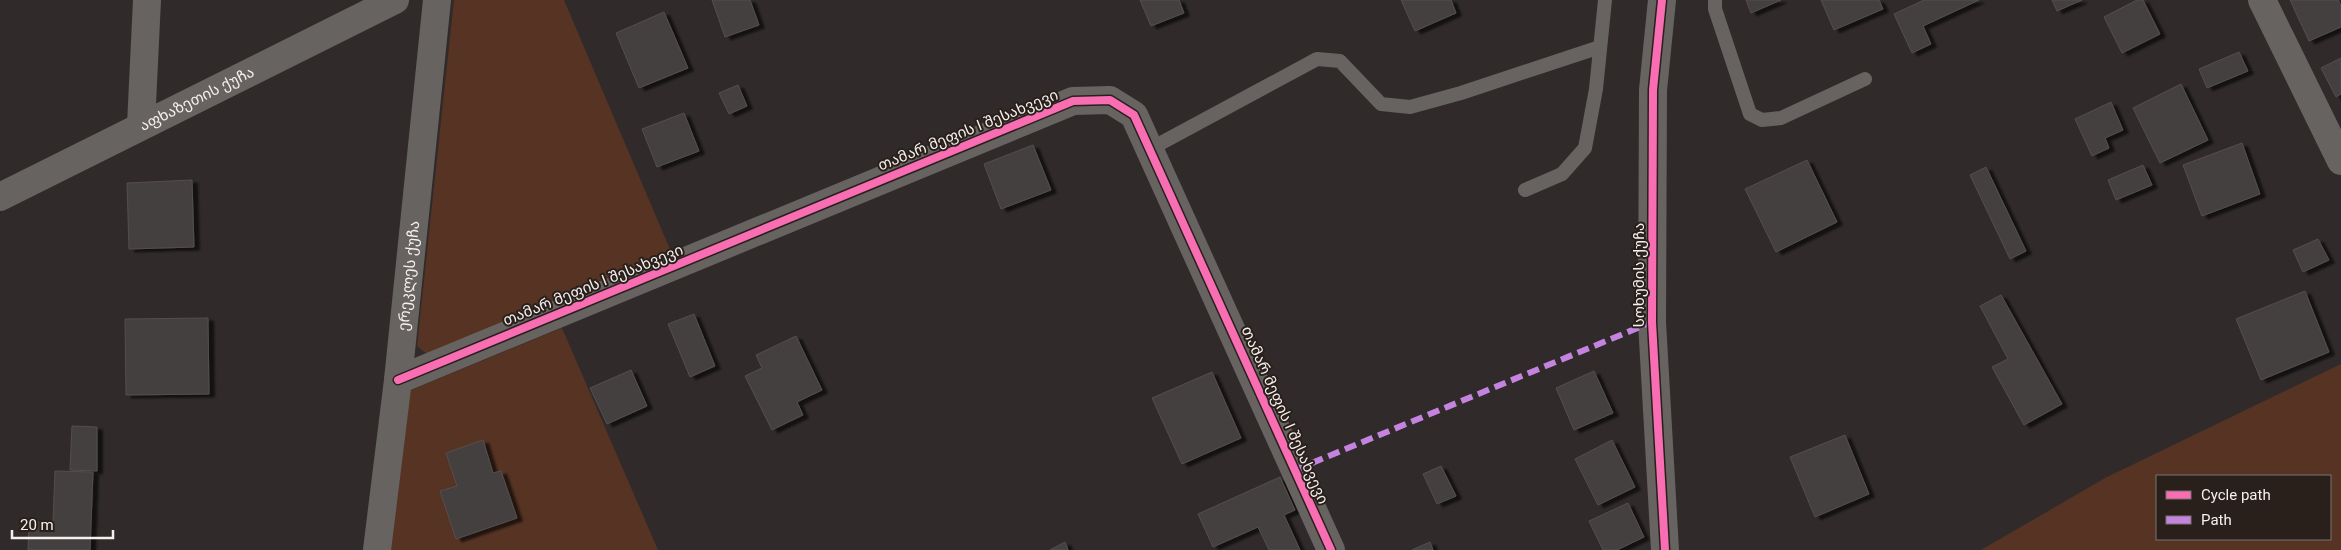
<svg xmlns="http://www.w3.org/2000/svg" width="2341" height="550" viewBox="0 0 2341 550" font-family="Roboto,'Noto Sans Georgian',sans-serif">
  <defs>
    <filter id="shadow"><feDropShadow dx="5.5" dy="3" stdDeviation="1" flood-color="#0009"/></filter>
  </defs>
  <rect width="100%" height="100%" fill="#302b2a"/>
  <path fill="#563323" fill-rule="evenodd" d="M454 0H564L672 254 428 355 417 346Z
    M562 328 658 550H388L406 392Z
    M2341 364V550H1981L2105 478ZM2157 476H2330V539H2157Z"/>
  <path fill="#45403f" stroke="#544e4d" filter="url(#shadow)" d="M712 0H750L759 25 725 37Z
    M1140 0H1179L1184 13 1151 26Z
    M1401 0H1451L1456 13 1415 31Z
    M1746 0H1781L1751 13Z
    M1821 0H1879L1883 9 1834 30Z
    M1924 0H1979L1923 26 1931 44 1912 53 1894 14Z
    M2052 0H2082L2057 11Z
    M2137 0H2143L2160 34 2122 53 2104 17Z
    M2290 0H2338L2341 6V27L2309 41Z
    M664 12 688 68 639 88 616 33Z
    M2239 52 2248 71 2207 88 2199 69Z
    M2341 58V94L2336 97 2321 68Z
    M2181 84 2208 140 2160 163 2133 108Z
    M738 85 747 106 729 114 719 93Z
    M2111 102 2123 130 2105 138 2109 148 2092 156 2075 119Z
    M684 113 699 151 657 167 642 129Z
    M2242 143 2260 194 2202 216 2183 165Z
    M1033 145 1051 190 1001 209 984 164Z
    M1807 160 1837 222 1776 252 1745 189Z
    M2143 165 2152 185 2116 200 2108 180Z
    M1986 167 2026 251 2010 259 1970 175Z
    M192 180 194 247 129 249 127 183Z
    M2318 239 2329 260 2303 272 2293 250Z
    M2305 291 2329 352 2261 380 2236 319Z
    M2001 295 2062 404 2024 425 1992 367 2008 359 1980 306Z
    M694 314 715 366 690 377 668 324Z
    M208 318 209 394 126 395 125 319Z
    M796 336 822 390 797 402 803 415 772 430 745 376 762 368 756 355Z
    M631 370 647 406 607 424 590 388Z
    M1594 371 1613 413 1574 430 1556 388Z
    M1212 372 1241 438 1182 464 1152 398Z
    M72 426 97 427V471L70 470Z
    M1845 435 1869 494 1815 517 1790 457Z
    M483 440 493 473 501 471 517 518 456 539 440 491 457 486 446 453Z
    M1612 440 1635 487 1598 505 1575 459Z
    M1441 466 1456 496 1437 504 1423 474Z
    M55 471 93 472 90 550H28L29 522H53Z
    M1280 477 1295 510 1284 515 1300 550H1269L1258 527 1213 547 1198 514Z
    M1628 503 1644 537 1617 550H1603L1589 521Z
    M1065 542 1068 550H1050Z
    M1430 542 1433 550H1412Z"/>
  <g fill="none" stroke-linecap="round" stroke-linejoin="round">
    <path stroke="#676361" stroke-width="14" d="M1715 0V9L1750 114 1762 120 1781 118 1865 79
      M1150 149 1317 59 1340 61 1381 104 1410 107 1461 93 1600 47
      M1525 190 1562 174 1585 148 1596 89 1605 0"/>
    <g stroke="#676361" stroke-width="28">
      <path d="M1662 0 1653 90 1652 322 1665 550"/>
      <path d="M2262 0 2341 161"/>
      <path d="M141 125 147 0"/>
      <path d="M398 380 1073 101 1110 100 1134 115 1331 550"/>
      <path id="s1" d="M377 550 398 380 437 0"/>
    </g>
    <path stroke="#676361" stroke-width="28" id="s2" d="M0 197 395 0"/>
    <path stroke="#c483df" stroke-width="6" stroke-dasharray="12 6" stroke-linecap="butt" d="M1295 470 1652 322"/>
    <g stroke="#29201c" stroke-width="11">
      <path id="cycleway" d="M1662 0 1653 90 1652 322 1665 550
        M398 380 1073 101 1110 100 1134 115 1331 550"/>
    </g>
    <use href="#cycleway" stroke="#f96db3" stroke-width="8"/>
  </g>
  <g text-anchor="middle" stroke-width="4" stroke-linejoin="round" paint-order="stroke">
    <g font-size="15" fill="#f6f0ed" stroke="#29201c">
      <text dy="5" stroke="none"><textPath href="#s2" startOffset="220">აფხაზეთის ქუჩა</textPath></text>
      <text transform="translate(968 130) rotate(-22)" y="5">თამარ მეფის I შესახვევი</text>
      <text dy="5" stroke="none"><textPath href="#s1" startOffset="276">ერეკლეს ქუჩა</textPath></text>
      <text transform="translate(1639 275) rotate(-90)" y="5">სოხუმის ქუჩა</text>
      <text transform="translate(593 285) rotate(-22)" y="5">თამარ მეფის I შესახვევი</text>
      <text transform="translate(1285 415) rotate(66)" y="5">თამარ მეფის I შესახვევი</text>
    </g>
  </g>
  <rect x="2156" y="475" width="175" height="65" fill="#29201c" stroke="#7b7370"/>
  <rect x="2166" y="491" width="25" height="8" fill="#f96db3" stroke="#7b7370"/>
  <text x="2201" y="500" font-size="15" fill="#f6f0ed">Cycle path</text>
  <rect x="2166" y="516" width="25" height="8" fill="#c483df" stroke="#7b7370"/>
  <text x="2201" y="525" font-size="15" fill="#f6f0ed">Path</text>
  <path d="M12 530v8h101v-8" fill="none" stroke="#f6f0ed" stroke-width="2.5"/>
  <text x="20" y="530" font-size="15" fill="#f6f0ed" stroke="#29201c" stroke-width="4" paint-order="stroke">20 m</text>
</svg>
